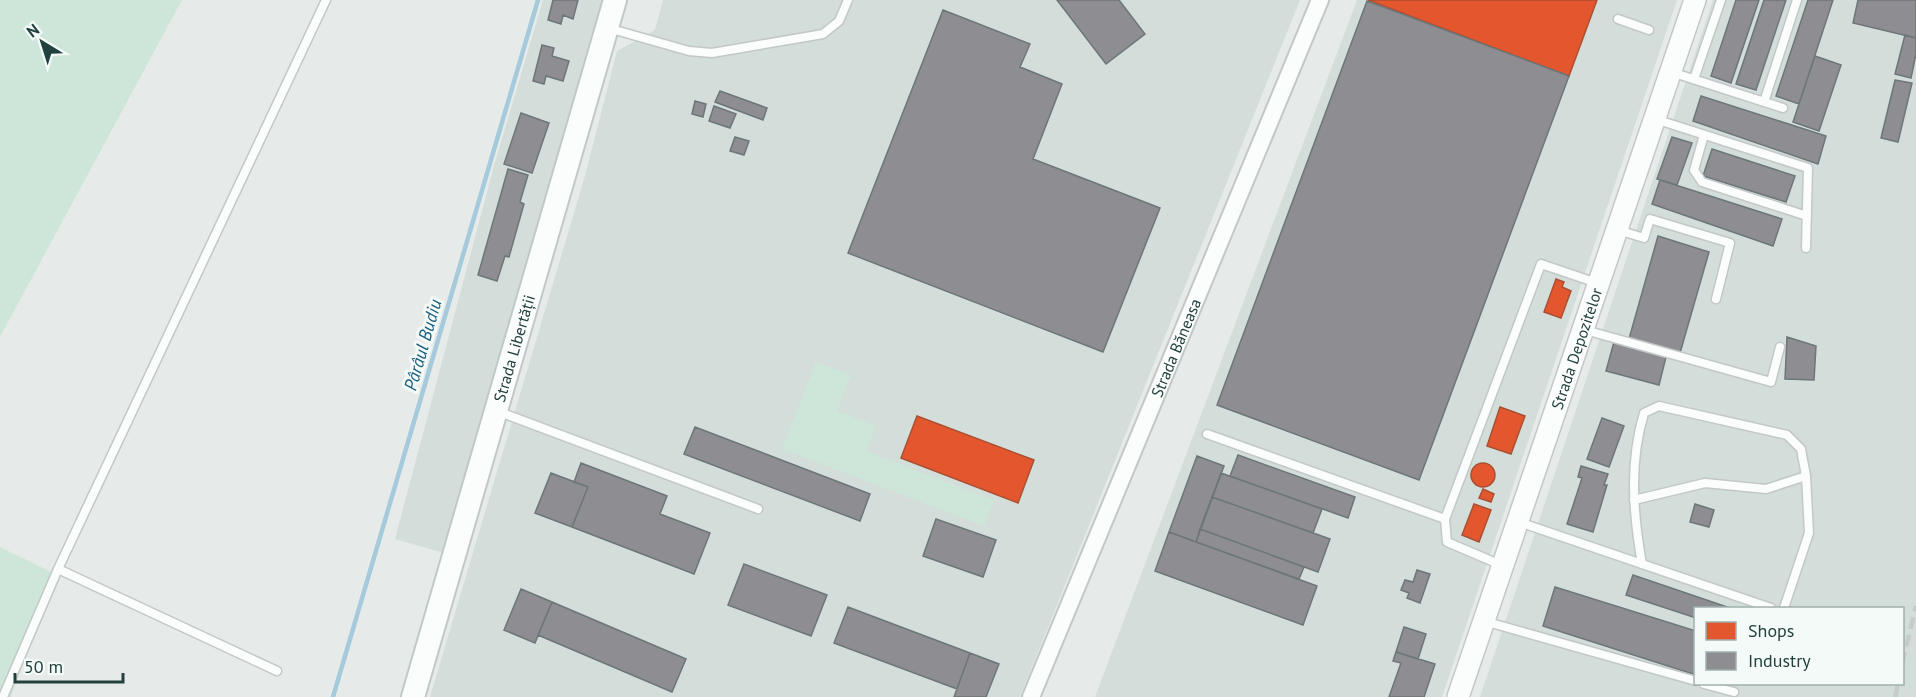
<svg xmlns="http://www.w3.org/2000/svg" width="1916" height="697" viewBox="0 0 1916 697" font-family="'PT Sans',sans-serif">
  <rect width="100%" height="100%" fill="#e6ebea"/>
  <path fill="#d3ddda" fill-rule="evenodd" d="M543 0H608L447 554 395 539 495 162Z
    M663 0H1300L1020 697H430L585 176 617 51 655 30Z
    M1357 0H1677L1442 697H1095Z
    M1713 0H1916V697H1480ZM1696 608H1902V684H1696Z"/>
  <path fill="#cee5d9" d="M0 0H182L0 337Z
    M816 362 851 375 837 411 876 426 866 451 994 500 984 526 782 449Z
    M0 547 53 573 11 697H0Z"/>
  <path fill="#e4572e" stroke="#aa5032" stroke-width="1.5" d="M1368 0H1597L1569 76Z
    M1556 279 1564 282 1562 287 1571 291 1561 318 1544 312Z
    M1500 407 1525 416 1511 454 1487 446Z
    M917 416 1034 460 1018 503 901 458Z
    M1471 475a12 12 0 1 1 24 0a12 12 0 1 1-24 0Z
    M1483 489 1494 494 1491 502 1479 498Z
    M1474 504 1491 510 1479 542 1462 535Z"/>
  <path fill="#8d8d92" stroke="#6d7678" stroke-width="1.5" d="M553 0H578L573 19 563 15 561 24 548 20Z
    M1057 0H1119L1145 34 1106 64Z
    M1736 0H1759L1731 83 1711 76Z
    M1764 0H1786L1756 90 1736 84Z
    M1808 0H1833L1799 104 1776 96Z
    M1858 0H1916V38L1853 23Z
    M1367 1 1569 76 1419 480 1217 405Z
    M943 10 1030 44 1020 67 1062 84 1033 159 1160 208 1103 352 848 253Z
    M1905 35 1916 38V54L1911 78 1895 74Z
    M542 45 554 48 552 56 569 61 563 81 546 76 544 84 533 81Z
    M1815 56 1841 65 1819 131 1793 122Z
    M1895 80 1912 83 1898 142 1881 138Z
    M720 91 767 108 763 120 715 102Z
    M1701 96 1826 136 1818 164 1693 121Z
    M695 101 706 104 703 117 692 114Z
    M714 106 736 114 730 128 709 121Z
    M521 113 549 123 532 173 504 164Z
    M735 137 749 141 744 155 730 151Z
    M1672 137 1692 143 1677 185 1657 179Z
    M1712 149 1795 176 1786 202 1703 176Z
    M508 169 528 175 520 202 524 204 509 257 505 256 497 281 478 275Z
    M1660 180 1782 219 1773 246 1652 204Z
    M1658 236 1709 252 1680 353 1629 339Z
    M1787 337 1816 346 1814 380 1785 379Z
    M1614 342 1666 357 1659 385 1606 371Z
    M1602 418 1624 426 1609 467 1587 459Z
    M695 427 870 494 860 521 684 454Z
    M1238 455 1355 497 1348 518 1230 476Z
    M1197 456 1224 466 1196 542 1169 532Z
    M581 463 667 496 660 514 710 533 694 574 572 527 588 487 574 482Z
    M1581 466 1608 474 1604 485H1607L1593 532 1567 524 1582 478 1578 477Z
    M551 473 588 487 572 527 535 513Z
    M1221 473 1322 509 1313 533 1212 497Z
    M1212 497 1330 539 1318 572 1200 529Z
    M1695 504 1714 510 1709 527 1690 522Z
    M936 519 996 540 983 577 923 556Z
    M1200 529 1304 567 1299 579 1196 542Z
    M1169 532 1317 586 1303 625 1155 571Z
    M744 564 827 595 811 636 728 605Z
    M1417 570 1430 574 1420 603 1407 598 1409 593 1401 590 1405 580 1413 582Z
    M1633 575 1730 608H1696V618L1626 595Z
    M1555 587 1696 631V675L1543 626Z
    M521 589 552 602 535 643 504 630Z
    M552 602 686 659 672 692 538 635Z
    M848 607 970 653 957 689 834 643Z
    M1404 627 1426 634 1418 659 1396 652Z
    M1396 652 1435 664 1424 697H1389L1401 663 1393 661Z
    M970 653 999 664 986 697H954Z"/>
  <g fill="none" stroke-linecap="round" stroke-linejoin="round">
    <path stroke="#a5cadb" stroke-width="4.5" d="M333 697 538 0"/>
    <g stroke="#c3c8c7" stroke-width="11">
      <path id="service" d="M1618 19 1649 30
        M608 28 689 51 712 53 823 34 839 21 848 0
        M1671 72 1783 108
        M1694 79 1721 0
        M1764 102 1797 0
        M1655 119 1808 168 1806 248
        M1704 135 1694 170 1702 182 1807 216
        M1618 230 1644 238 1650 219 1730 243 1716 299
        M1585 330 1771 382 1780 347
        M497 411 758 509
        M1207 434 1445 519
        M1634 500 1705 483 1766 489 1806 476
        M1519 522 1771 608
        M1642 564C1633 513 1629 463 1644 413L1659 406 1787 435 1801 449 1806 476 1809 533 1784 608
        M1501 565 1447 542 1445 519 1541 264 1597 283
        M1484 621 1696 681
        M277 671 58 569 326 0
        M1704 684 1734 692
        M3 697 58 569"/>
    </g>
    <g stroke="#c3c8c7" stroke-width="20">
      <g id="minor">
        <path id="s1" d="M1031 697 1320 0"/>
      </g>
    </g>
    <g stroke="#c3c8c7" stroke-width="24">
      <g id="tertiary">
        <path id="s2" d="M1458 697 1695 0"/>
      </g>
    </g>
    <g stroke="#c1c9c7" stroke-width="26">
      <g id="secondary">
        <path id="s3" d="M413 697 615 0"/>
      </g>
    </g>
    <use href="#service" stroke="#fbfcfc" stroke-width="8"/>
    <use href="#minor" stroke="#fbfcfc" stroke-width="16"/>
    <use href="#tertiary" stroke="#fbfcfc" stroke-width="21"/>
    <use href="#secondary" stroke="#fbfcfc" stroke-width="22"/>
    <path stroke="#c7cccb" stroke-width="4.5" stroke-dasharray="12 6" stroke-linecap="butt" d="M1902 664 1916 606
      M1895 697 1898 684"/>
  </g>
  <g text-anchor="middle" stroke-width="6" stroke-linejoin="round" paint-order="stroke">
    <g font-size="16" fill="#22403d" stroke="#f4faf8">
      <text dy="6" stroke="none"><textPath href="#s1" startOffset="378">Strada Băneasa</textPath></text>
      <text dy="6" stroke="none"><textPath href="#s3" startOffset="363">Strada Libertății</textPath></text>
      <text dy="6" stroke="none"><textPath href="#s2" startOffset="368">Strada Depozitelor</textPath></text>
    </g>
    <g font-size="18" font-style="italic" fill="#185d7f" stroke="#f4faf8">
      <text transform="translate(423 345) rotate(-74)" y="6">Pârâul Budiu</text>
    </g>
  </g>
  <rect x="1694" y="607" width="210" height="78" fill="#f4faf8" stroke="#a0b0ad" stroke-width="1.5"/>
  <rect x="1706" y="622" width="30" height="18" fill="#e4572e" stroke="#a0b0ad" stroke-width="1.5"/>
  <text x="1748" y="637" font-size="18" fill="#22403d">Shops</text>
  <rect x="1706" y="652" width="30" height="18" fill="#8d8d92" stroke="#a0b0ad" stroke-width="1.5"/>
  <text x="1748" y="667" font-size="18" fill="#22403d">Industry</text>
  <g transform="translate(42 42) rotate(322)" stroke="#f4faf8" stroke-width="4.5" paint-order="stroke">
  <path d="M0-4.5L10 22L0 15L-10 22Z" fill="#22403d"/>
  <text y="-9" font-size="16" font-weight="bold" text-anchor="middle" fill="#22403d">N</text>
  </g>
  <path d="M15 673v9h108v-9" fill="none" stroke="#22403d" stroke-width="3"/>
  <text x="24" y="673" font-size="18" fill="#22403d" stroke="#f4faf8" stroke-width="4.5" paint-order="stroke">50 m</text>
</svg>
